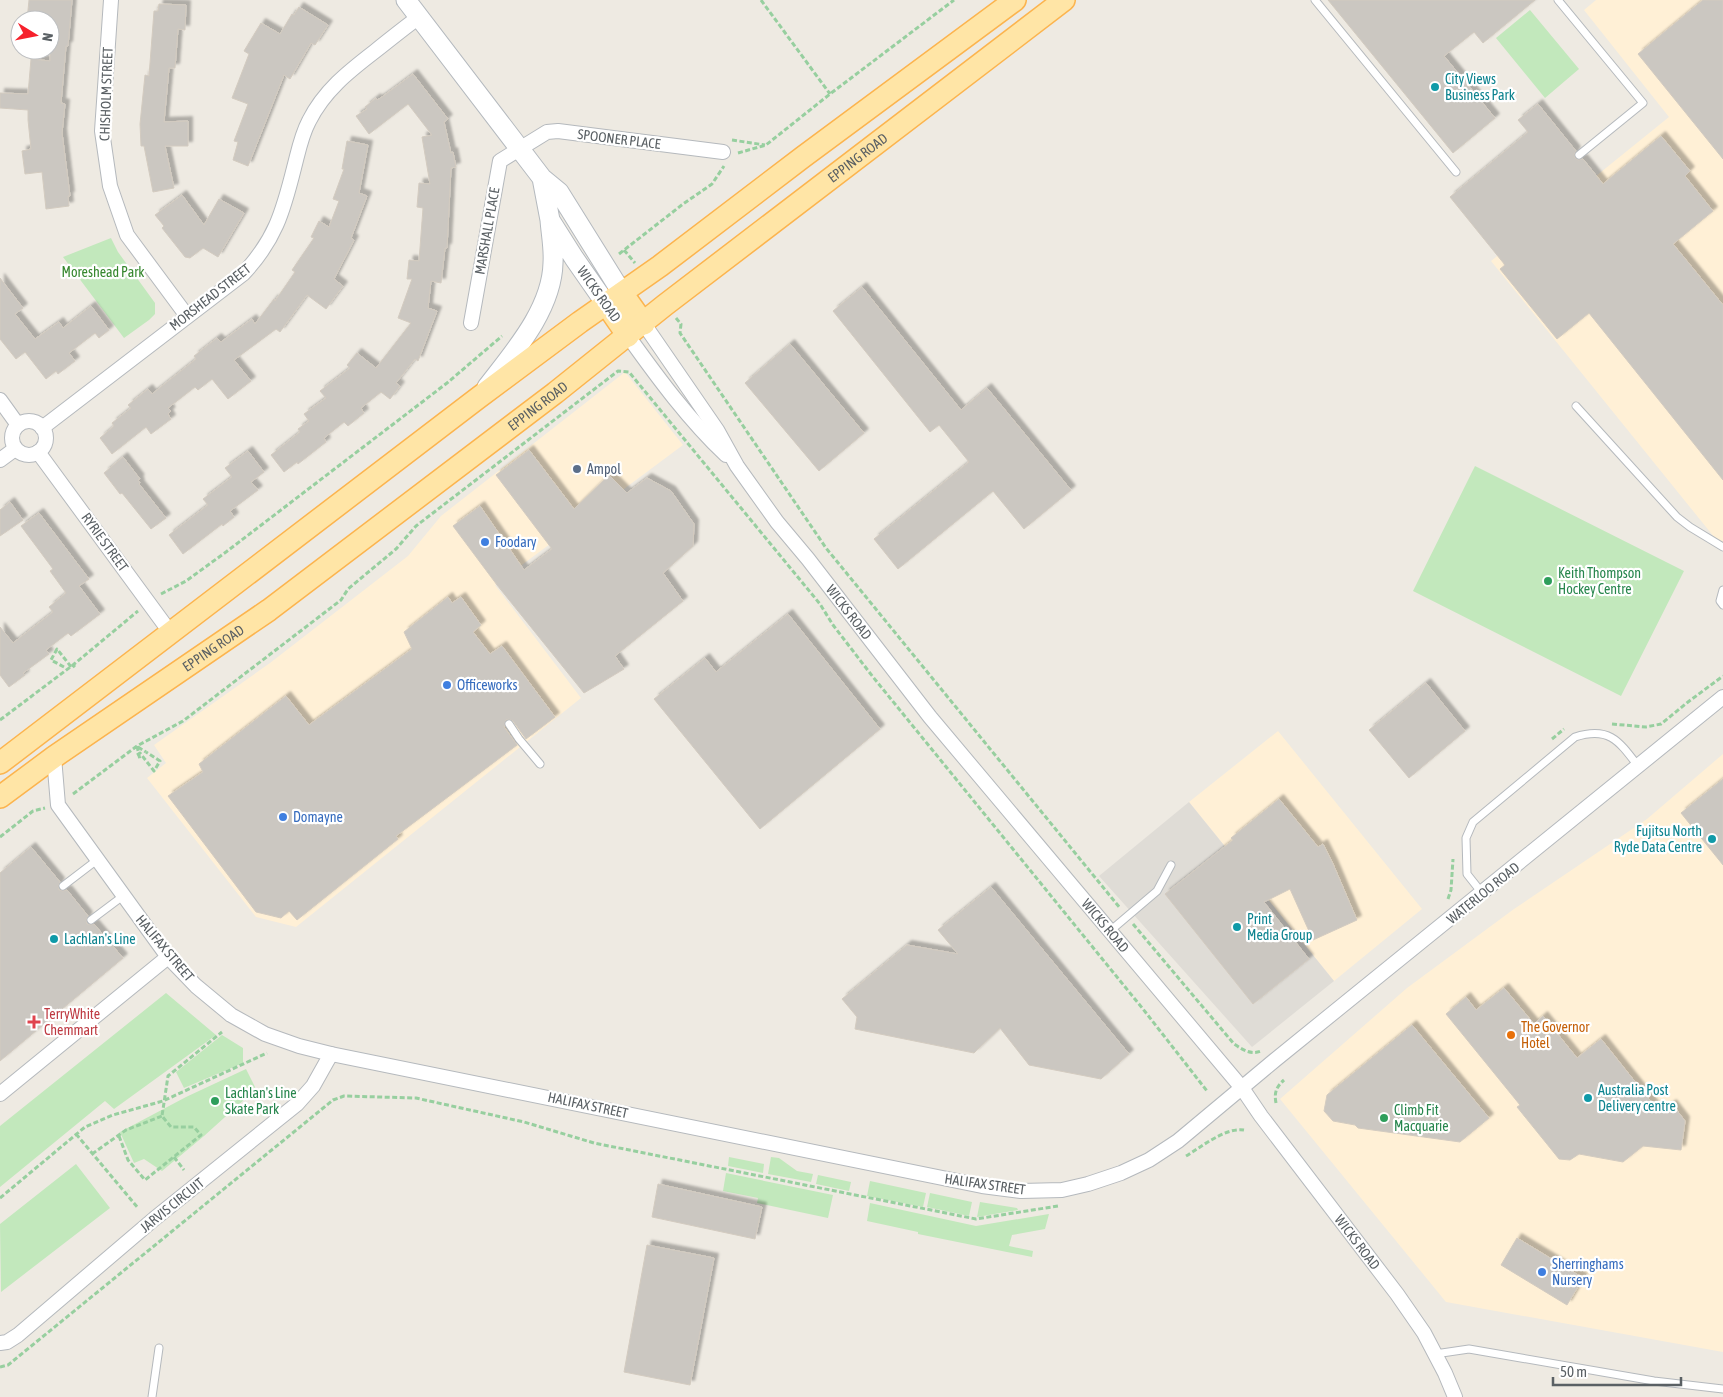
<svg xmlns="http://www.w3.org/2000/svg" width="1723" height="1397" viewBox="0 0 1723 1397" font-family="'Asap Condensed',sans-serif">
  <defs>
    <filter id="shadow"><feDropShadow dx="4.5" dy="-4.5" stdDeviation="1" flood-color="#0004"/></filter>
  </defs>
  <rect width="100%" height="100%" fill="#eeeae2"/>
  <path fill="#fff0d6" d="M1596 0H1723V548L1491 261 1669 117 1584 10Z
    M625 372 683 445 495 585 581 698 296 927 256 917 147 778 166 763 154 745 270 663 408 556 441 516Z
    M1278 731 1422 909 1334 981 1189 802Z
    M1723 754V1352L1446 1302 1280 1099 1407 988 1514 909 1647 819Z"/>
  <path fill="#dfdcd6" d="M1189 802 1334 981 1252 1047 1099 876Z"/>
  <path fill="#c2e8bc" d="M1530 10 1579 69 1545 98 1496 38Z
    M111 238 118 252 155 303V314L149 320 124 338 63 257Z
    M1475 466 1684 571 1621 696 1413 591Z
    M166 993 216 1035 114 1109 105 1101 0 1187V1126Z
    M222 1035 243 1048V1063L184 1088 176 1072Z
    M246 1069 256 1089 204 1136 162 1171 144 1159 134 1163 120 1132 186 1097Z
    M729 1157 764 1164 763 1173 728 1166Z
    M771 1157 779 1158 797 1171 813 1174 811 1182 768 1174Z
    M76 1164 110 1208 1 1292 0 1224Z
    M726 1173 833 1195 828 1218 757 1203 758 1198 723 1191Z
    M818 1175 851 1182 849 1191 816 1184Z
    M870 1181 926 1193 923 1207 867 1196Z
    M930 1193 972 1202 969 1216 927 1207Z
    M980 1202 1017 1208 1018 1210 977 1217Z
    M870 1203 976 1226 1049 1214 1045 1229 1012 1235 1009 1246 1033 1251 1032 1257 918 1234V1232L867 1221Z"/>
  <path fill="#cbc7c1" stroke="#d3cbc0" filter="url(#shadow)" d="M29 0H72L68 46H66L61 103 65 104 62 133 70 196H68L69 206 46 209 42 172 25 174 22 151 31 149 28 120V110L0 108V93L28 94 31 59 50 61V20H27Z
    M1328 0H1535L1483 43 1474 32 1444 56 1495 118 1453 153Z
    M1703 0H1723V159L1638 54Z
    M159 4 186 5 185 30 178 29 175 68H169L164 122 188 121V146H165L174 188 153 192 144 146H141L140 124 145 75 149 76 154 11H158Z
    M299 7 328 25 315 45 311 43 290 79 284 75 248 166 233 160 238 142 234 141 248 104 232 98 249 54 244 51 261 23 280 34 292 14 294 15Z
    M413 74 448 119 444 122 451 153 453 152 456 167 451 168 447 248H445L441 283 431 281 428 308 437 311 418 361 415 359 396 383 400 386 390 399 381 392 361 408 364 413 348 426 344 422 324 438 326 442 298 464 297 462 284 472 271 455 300 432 298 429 309 421 304 414 326 398 320 391 350 368 347 365 357 353 376 368 411 323 398 318 412 279H407L409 260 419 261 423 208 417 207 419 183 430 184 422 137 432 135 408 104 369 134 356 116 367 109 365 107 376 98 377 100 382 97Z
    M1538 104 1576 151 1574 154 1575 158 1578 160 1583 159 1603 184 1661 136 1690 171 1685 176 1713 211 1673 244 1723 305V480L1589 313 1557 339 1500 269 1505 265 1450 197 1528 132 1518 120Z
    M347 141 368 145 359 193 367 196 351 238 354 240 334 279 343 286 326 309 307 295 280 332 276 329 234 360 251 381 228 399 212 379 198 390 195 387 168 408 171 411 168 414 171 419 151 434 146 427 112 454 100 438 114 426 112 423 131 408 128 405 148 389 152 394 196 359 194 356 217 338 221 342 252 319 255 324 274 299 275 301 295 272 292 270 314 238 311 237 319 221 329 227 339 201 333 199 344 169H342Z
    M182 195 204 225 219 199 244 213 218 257 203 248 190 258 185 257 162 228 164 226 155 215Z
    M0 278 23 308 15 314 35 339 59 322 63 328 91 306 109 330 99 338 95 333 69 353 75 361 58 374 56 371 46 379 25 352 16 359 0 339Z
    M862 287 961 410 987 388 1071 490 1024 529 993 491 898 569 874 539 969 462 939 425 930 432 833 311Z
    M790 344 864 433 819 471 745 383Z
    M529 450 574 509 609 475 627 493 647 478 671 491 694 524 693 546 663 573 683 601 615 656 624 669 584 693 497 585 453 526 480 506 524 570 552 549 496 475Z
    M248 451 264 472 251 482 258 490 230 511 234 517 223 526 222 524 183 554 169 535 208 505 203 499 232 477 225 468Z
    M123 457 140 479 138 480 140 483 139 484 166 518 151 529 122 493 120 494 104 473Z
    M10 502 23 520 0 536V510Z
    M39 513 89 579 79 586 100 614 71 636 68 633 46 650 49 654 23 673 25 675 9 687 0 675V627L13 643 53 612 49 607 66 593 50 571 53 569 21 526Z
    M448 597 452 603 461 597 481 625 473 632 490 654 502 646 555 717 526 739 513 721 509 719 506 720 504 727 517 745 396 836 398 839 297 920 289 911 281 918 256 912 168 796 203 772 199 764 286 696 309 725 412 649 404 632Z
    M788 614 880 729 760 829 654 699 705 658 716 672Z
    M1426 683 1465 731 1409 778 1369 730Z
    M1723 779V865L1681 813Z
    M1279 799 1318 847 1323 844 1333 864 1357 920 1313 940 1290 889 1264 902 1309 959 1253 1004 1165 894 1233 840 1231 838Z
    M31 847 60 882 58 886 59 890 63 891 67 890 88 916 86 920 87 924 91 925 94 924 123 958 0 1061V873Z
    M991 887 1129 1054 1101 1079 1029 1065 1000 1028 974 1053 855 1029 857 1017 842 999 907 945 958 954 938 930Z
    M1504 988 1534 1024 1543 1016 1577 1058 1601 1039 1660 1113 1672 1104 1685 1121 1681 1150 1643 1146 1623 1162 1579 1154 1570 1160 1559 1159 1517 1107 1520 1105 1446 1014 1466 997 1476 1010Z
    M1412 1025 1489 1118 1460 1142 1358 1128 1355 1125 1333 1121 1324 1111 1327 1095Z
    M658 1184 762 1207 755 1239 652 1217Z
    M1517 1238 1583 1278 1567 1305 1501 1265Z
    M647 1245 714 1258 690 1385 624 1372Z"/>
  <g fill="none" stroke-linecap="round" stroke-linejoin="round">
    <g stroke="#b5b9bd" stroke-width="9">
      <path id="lane" d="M1315 0 1456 172
        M1558 0 1643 103 1579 155
        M1576 406 1677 517 1690 527 1723 547
        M1723 590 1720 601 1723 605
        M509 724 519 739 540 764
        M63 886 97 860
        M1482 893 1467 874 1466 838 1473 822 1575 737C1609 726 1619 741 1638 766
        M91 920 123 896
        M1110 931 1157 891 1171 865
        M1435 1354 1469 1349 1654 1381 1723 1389
        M152 1397 159 1348"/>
    </g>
    <g stroke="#b5b9bd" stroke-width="16">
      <g id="street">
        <path d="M111 0 102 131 110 186 127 235 187 316"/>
        <path d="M471 323 500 161 547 132 558 131 723 152"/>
        <path id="s1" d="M644 324 717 430 737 466 777 522 808 559 930 717 1242 1088 1261 1116 1397 1294 1424 1333 1445 1373 1455 1397"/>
        <path d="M628 336C658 378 689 420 726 455"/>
        <path d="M0 400 18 425"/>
        <circle cx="29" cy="438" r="17"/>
        <path d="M42 428 243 274C275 240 283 212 294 168 298 153 301 136 309 121 324 91 348 72 374 52 389 40 404 28 419 17"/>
        <path d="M38 452 170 632"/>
        <path d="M0 460 15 449"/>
        <path d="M54 757 58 805 168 957 196 986 231 1015 265 1034 299 1046 331 1054 982 1186 1021 1191 1062 1190 1088 1184 1121 1173 1149 1160 1178 1141 1275 1060 1723 697"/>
        <path d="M0 1094 168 957"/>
        <path d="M0 1343 7 1342 18 1335 154 1219 297 1104 313 1086 331 1054"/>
      </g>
    </g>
    <g stroke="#b4b9be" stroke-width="21">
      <path id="secondary" d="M406 0 542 178 559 192 622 293
        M542 178 550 220 574 258 606 304
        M487 387C514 352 552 309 553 263 554 248 551 234 550 220"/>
    </g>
    <g stroke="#fcb44e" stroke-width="24">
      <g id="primary">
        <path d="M622 293 644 324"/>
        <path d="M606 304 628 336"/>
        <path d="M0 763 478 398 580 322 660 266 803 157 1015 0"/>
        <path id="s2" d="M0 797 54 757 269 610 555 393 665 305 1064 0"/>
      </g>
    </g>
    <path stroke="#97cf9f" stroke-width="3" stroke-dasharray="5 2.5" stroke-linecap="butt" d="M761 0 830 94
      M732 140 765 145
      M738 153 766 145 830 94 954 0
      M624 250 635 263
      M619 254 683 204 712 184 724 166
      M676 318 681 324 680 333 826 548 1120 908
      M161 594 186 581 226 552 447 383 502 336
      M0 720 73 665 138 611
      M1612 724 1646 727 1661 724 1688 702 1723 676
      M1552 739 1564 729
      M137 746 140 760
      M138 747 146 752
      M73 794 137 746 183 721 341 600 348 589 396 549 416 526 618 371 629 372 820 604 833 625 873 677 1143 1009 1207 1091
      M0 837 33 811 45 808
      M1448 899 1451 890 1453 859
      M1133 924 1234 1044C1243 1050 1251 1055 1261 1051
      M1276 1103C1274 1093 1276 1087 1284 1080
      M76 1134 138 1208
      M119 1136 128 1160 145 1180 201 1135 194 1127H171L162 1116 168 1076 222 1032
      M92 1154 126 1130 162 1116
      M1186 1156C1201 1147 1226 1127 1244 1130
      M174 1157 184 1170
      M0 1198 85 1127 113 1115 163 1101 267 1053
      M0 1367 8 1365 333 1100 344 1096 416 1098 524 1122 594 1143 976 1219 1058 1206"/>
    <use href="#lane" stroke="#fff" stroke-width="7"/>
    <use href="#street" stroke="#fff" stroke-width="14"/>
    <use href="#secondary" stroke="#fff" stroke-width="19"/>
    <use href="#primary" stroke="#ffe5a6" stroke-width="21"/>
    <path stroke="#97cf9f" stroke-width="3" stroke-dasharray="5 2.5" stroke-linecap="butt" d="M64 667 51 660 57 649 72 668 75 665
      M137 755 140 753 154 771 160 761 146 752"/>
  </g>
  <g fill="#0f9aa8" stroke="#fff" stroke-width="2">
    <circle cx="1435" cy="87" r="5"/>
    <circle cx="1712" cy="839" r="5"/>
    <circle cx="1237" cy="927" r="5"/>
    <circle cx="54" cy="939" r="5"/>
    <circle cx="1588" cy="1098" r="5"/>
  </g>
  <circle fill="#5c6f8a" stroke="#fff" stroke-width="2" cx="577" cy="469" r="5"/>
  <g fill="#3f7fe0" stroke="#fff" stroke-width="2">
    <circle cx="485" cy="542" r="5"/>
    <circle cx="447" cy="685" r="5"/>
    <circle cx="283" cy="817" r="5"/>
    <circle cx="1542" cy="1272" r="5"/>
  </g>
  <g fill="#2e9e5b" stroke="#fff" stroke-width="2">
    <circle cx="1548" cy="581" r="5"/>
    <circle cx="215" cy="1101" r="5"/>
    <circle cx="1384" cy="1118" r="5"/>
  </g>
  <path fill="#e0444e" stroke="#fff" stroke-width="2" d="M31.5 1014.5h5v5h5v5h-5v5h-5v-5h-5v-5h5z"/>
  <circle fill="#e8710a" stroke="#fff" stroke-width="2" cx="1511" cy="1035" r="5"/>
  <g text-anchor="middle" stroke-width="4.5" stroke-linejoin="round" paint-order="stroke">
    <g font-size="14" fill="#0d838f" stroke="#fff" text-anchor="start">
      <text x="1445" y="84">City Views<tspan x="1445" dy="16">Business Park</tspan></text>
      <text x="1702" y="836" text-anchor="end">Fujitsu North<tspan x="1702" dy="16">Ryde Data Centre</tspan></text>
      <text x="1247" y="924">Print<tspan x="1247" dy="16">Media Group</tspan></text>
      <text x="64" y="944">Lachlan's Line</text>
      <text x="1598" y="1095">Australia Post<tspan x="1598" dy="16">Delivery centre</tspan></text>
    </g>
    <g font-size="14" fill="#5a6064" stroke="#fff">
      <text transform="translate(106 94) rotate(-88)" y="5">CHISHOLM STREET</text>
      <text transform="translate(619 139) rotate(7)" y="5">SPOONER PLACE</text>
      <text dy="5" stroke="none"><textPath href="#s2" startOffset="1070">EPPING ROAD</textPath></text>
      <text transform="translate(487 231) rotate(-80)" y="5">MARSHALL PLACE</text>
      <text transform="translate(599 294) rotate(55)" y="5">WICKS ROAD</text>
      <text transform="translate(210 297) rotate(-38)" y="5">MORSHEAD STREET</text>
      <text dy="5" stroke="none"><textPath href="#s2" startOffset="665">EPPING ROAD</textPath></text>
      <text transform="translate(105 542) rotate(54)" y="5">RYRIE STREET</text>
      <text dy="5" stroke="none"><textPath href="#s1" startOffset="354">WICKS ROAD</textPath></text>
      <text dy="5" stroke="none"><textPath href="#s2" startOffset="260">EPPING ROAD</textPath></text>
      <text transform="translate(1483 893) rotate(-39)" y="5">WATERLOO ROAD</text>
      <text dy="5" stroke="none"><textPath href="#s1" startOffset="759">WICKS ROAD</textPath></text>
      <text transform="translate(165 948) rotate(50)" y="5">HALIFAX STREET</text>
      <text transform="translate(588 1105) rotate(12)" y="5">HALIFAX STREET</text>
      <text transform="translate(985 1184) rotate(8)" y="5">HALIFAX STREET</text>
      <text transform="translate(172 1205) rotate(-39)" y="5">JARVIS CIRCUIT</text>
      <text dy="5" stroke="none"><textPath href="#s1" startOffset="1164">WICKS ROAD</textPath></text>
    </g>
    <g font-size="14" fill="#36872e" stroke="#fff">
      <text x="103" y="277">Moreshead Park</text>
    </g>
    <g font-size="14" fill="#4e5e75" stroke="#fff" text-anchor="start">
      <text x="587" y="474">Ampol</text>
    </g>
    <g font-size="14" fill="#366cbe" stroke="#fff" text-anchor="start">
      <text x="495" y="547">Foodary</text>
      <text x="457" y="690">Officeworks</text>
      <text x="293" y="822">Domayne</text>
      <text x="1552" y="1269">Sherringhams<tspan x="1552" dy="16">Nursery</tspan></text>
    </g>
    <g font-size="14" fill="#27864d" stroke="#fff" text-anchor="start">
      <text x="1558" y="578">Keith Thompson<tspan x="1558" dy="16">Hockey Centre</tspan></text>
      <text x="225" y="1098">Lachlan's Line<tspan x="225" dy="16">Skate Park</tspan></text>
      <text x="1394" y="1115">Climb Fit<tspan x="1394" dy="16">Macquarie</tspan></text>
    </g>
    <g font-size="14" fill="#be3a42" stroke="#fff" text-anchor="start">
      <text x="44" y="1019">TerryWhite<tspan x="44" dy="16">Chemmart</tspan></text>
    </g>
    <g font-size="14" fill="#c56008" stroke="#fff" text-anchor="start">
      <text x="1521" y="1032">The Governor<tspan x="1521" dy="16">Hotel</tspan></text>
    </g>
  </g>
  <g transform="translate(35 35) rotate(100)"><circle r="24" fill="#ffffff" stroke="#bdbfc1"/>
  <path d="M0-4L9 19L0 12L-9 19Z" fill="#f6212c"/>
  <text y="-8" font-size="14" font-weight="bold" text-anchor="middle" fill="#5a6064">N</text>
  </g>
  <path d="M1553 1377v8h128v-8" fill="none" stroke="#5a6064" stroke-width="2.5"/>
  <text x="1560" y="1377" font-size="15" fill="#5a6064" stroke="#ffffff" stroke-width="4" paint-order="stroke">50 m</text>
</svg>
